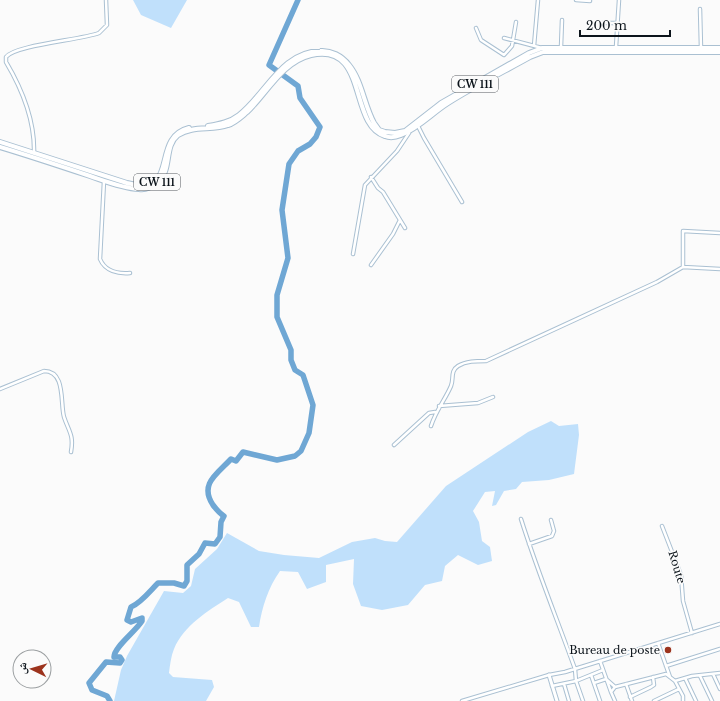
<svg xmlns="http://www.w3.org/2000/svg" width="720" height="701" viewBox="0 0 720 701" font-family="'Libre Baskerville','Noto Naskh Arabic',serif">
  <rect width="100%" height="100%" fill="#fbfbfb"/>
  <path fill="#c0e0fb" d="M133 0H187L171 28 141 15Z
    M551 421 559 426 578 424 579 435 574 474 549 480 522 482 516 489 504 491 496 505 492 506 495 491 485 492 473 511 479 522 482 541 490 547 492 561 478 565 458 555 445 566 442 581 425 585 408 605 382 610 361 606 353 584 354 559 326 565V582L307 589 298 572 280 571C268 588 262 607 259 627H251L239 602 228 598C208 611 184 625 174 649 171 656 170 665 169 673L173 677 212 680 214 687 206 701H114L121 670 127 656 164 591 183 593 191 586 195 569 217 549 227 533 259 551 284 555 319 558 352 542 375 538 385 541 397 542 446 486 528 432Z"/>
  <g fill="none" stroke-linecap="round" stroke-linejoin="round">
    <path stroke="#6fa7d4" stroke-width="5.5" d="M110 701 107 696 92 690 89 683 106 662 120 663 122 660 120 657H114C114 647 135 632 142 621V618L131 622 127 620 131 607C141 603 150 591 158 583H174L184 586 187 581V565L199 554 205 543 215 544 220 537 221 522 224 516C219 513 216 509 213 505 199 484 217 474 231 459L236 461 243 452 277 460 295 456 301 451 309 433 313 405 303 375 295 370 291 360V350L277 317V295L288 258 282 210 289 164 298 151 310 144 316 137 320 127 300 98 298 86 269 65 298 0"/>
    <g stroke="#aac0d2" stroke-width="4.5">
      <path id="minor" d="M576 0 590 1
        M700 9 701 48
        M602 23H617
        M476 28 481 40 504 55 512 46 516 22
        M504 38 542 48
        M534 46 538 0
        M561 47 562 20
        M616 47 619 0
        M418 126 424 138 462 202
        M34 153C35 120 22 89 6 62V57C15 45 81 40 99 33L107 25 106 0
        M371 177 378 188 383 192 405 228
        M104 181 100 259C105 271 118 274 130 273
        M353 254 365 185 397 151 409 133
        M371 265 393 234 400 220
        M683 267V231L720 233
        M0 389 44 371C66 371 60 403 64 417 69 432 74 435 71 452
        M439 406 478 403 493 397
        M431 426C436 410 445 400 451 386 454 379 450 371 458 366 466 361 476 361 486 361L657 282 683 267 720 269
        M394 445 429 413 435 412
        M521 519C537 570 557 619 575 669L576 681 583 701
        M662 526 681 575 683 601 692 633
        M529 544 552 536 554 531 551 520
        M658 643 670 677
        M600 661 611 692
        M666 666 720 649
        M713 674 720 689
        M591 675 600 701
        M700 676 712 701
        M685 678 696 701
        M675 681 683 696V701
        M594 683 606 679 615 687 666 674 675 681 692 676 720 673
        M564 684 569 701
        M626 684 632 701
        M552 686 576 681 603 670
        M615 687 611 692 615 701
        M630 697 651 687 654 685 653 677
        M462 701 549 675 565 672 720 624
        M654 701 679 689"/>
    </g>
    <g stroke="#aac0d2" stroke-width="5">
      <path id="tertiary" d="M549 675 557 701"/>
    </g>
    <g stroke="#aac0d2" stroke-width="6">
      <path id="primary" d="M208 126C220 124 230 122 239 115 266 94 281 52 320 51 331 50 342 56 349 65 362 81 364 105 374 123L379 130 385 132 395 133 405 131 441 103 529 53 542 48H720
        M0 142 127 183C182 198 149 138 189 128
        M0 147C30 156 60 166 90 176 105 181 122 188 139 189 145 190 152 187 157 183 173 170 163 147 178 135 193 125 212 131 228 125 235 123 241 117 247 112 267 93 282 62 311 55 369 42 348 125 385 136 390 138 396 137 401 135 419 128 432 113 448 103 475 86 503 72 530 57L543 52H720"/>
    </g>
    <use href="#minor" stroke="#fff" stroke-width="2.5"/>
    <use href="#tertiary" stroke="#fff" stroke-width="3"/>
    <use href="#primary" stroke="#fff" stroke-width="4"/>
  </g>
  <circle fill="#9c331d" stroke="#fbfbfb" stroke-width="1.5" cx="668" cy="650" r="4"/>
  <g text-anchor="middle" stroke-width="3" stroke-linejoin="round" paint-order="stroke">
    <g fill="#fbfbfb" stroke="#54595e" stroke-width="1">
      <rect x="452" y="76" width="46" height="16" rx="3"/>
      <rect x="134" y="174" width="46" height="16" rx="3"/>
    </g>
    <g font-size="10" font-weight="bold" fill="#0c141b">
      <text x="475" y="88">CW 111</text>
      <text x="157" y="186">CW 111</text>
    </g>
    <g font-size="11" fill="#0c141b" stroke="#fbfbfb">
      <text transform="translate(677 567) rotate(73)" y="4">Route</text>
    </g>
    <g font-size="11" fill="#0c141b" stroke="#fbfbfb" text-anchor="end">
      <text x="660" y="654">Bureau de poste</text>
    </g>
  </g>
  <g transform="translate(32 669) rotate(275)"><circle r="19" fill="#fbfbfb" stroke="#9b9fa1"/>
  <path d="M0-3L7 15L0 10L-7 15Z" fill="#9c331d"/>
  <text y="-6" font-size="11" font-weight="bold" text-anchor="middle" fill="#0c141b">ش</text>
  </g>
  <path d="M580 30v6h90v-6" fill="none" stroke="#0c141b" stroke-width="2"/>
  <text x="586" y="30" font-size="12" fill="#0c141b" stroke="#fbfbfb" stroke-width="3" paint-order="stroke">200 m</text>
</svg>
